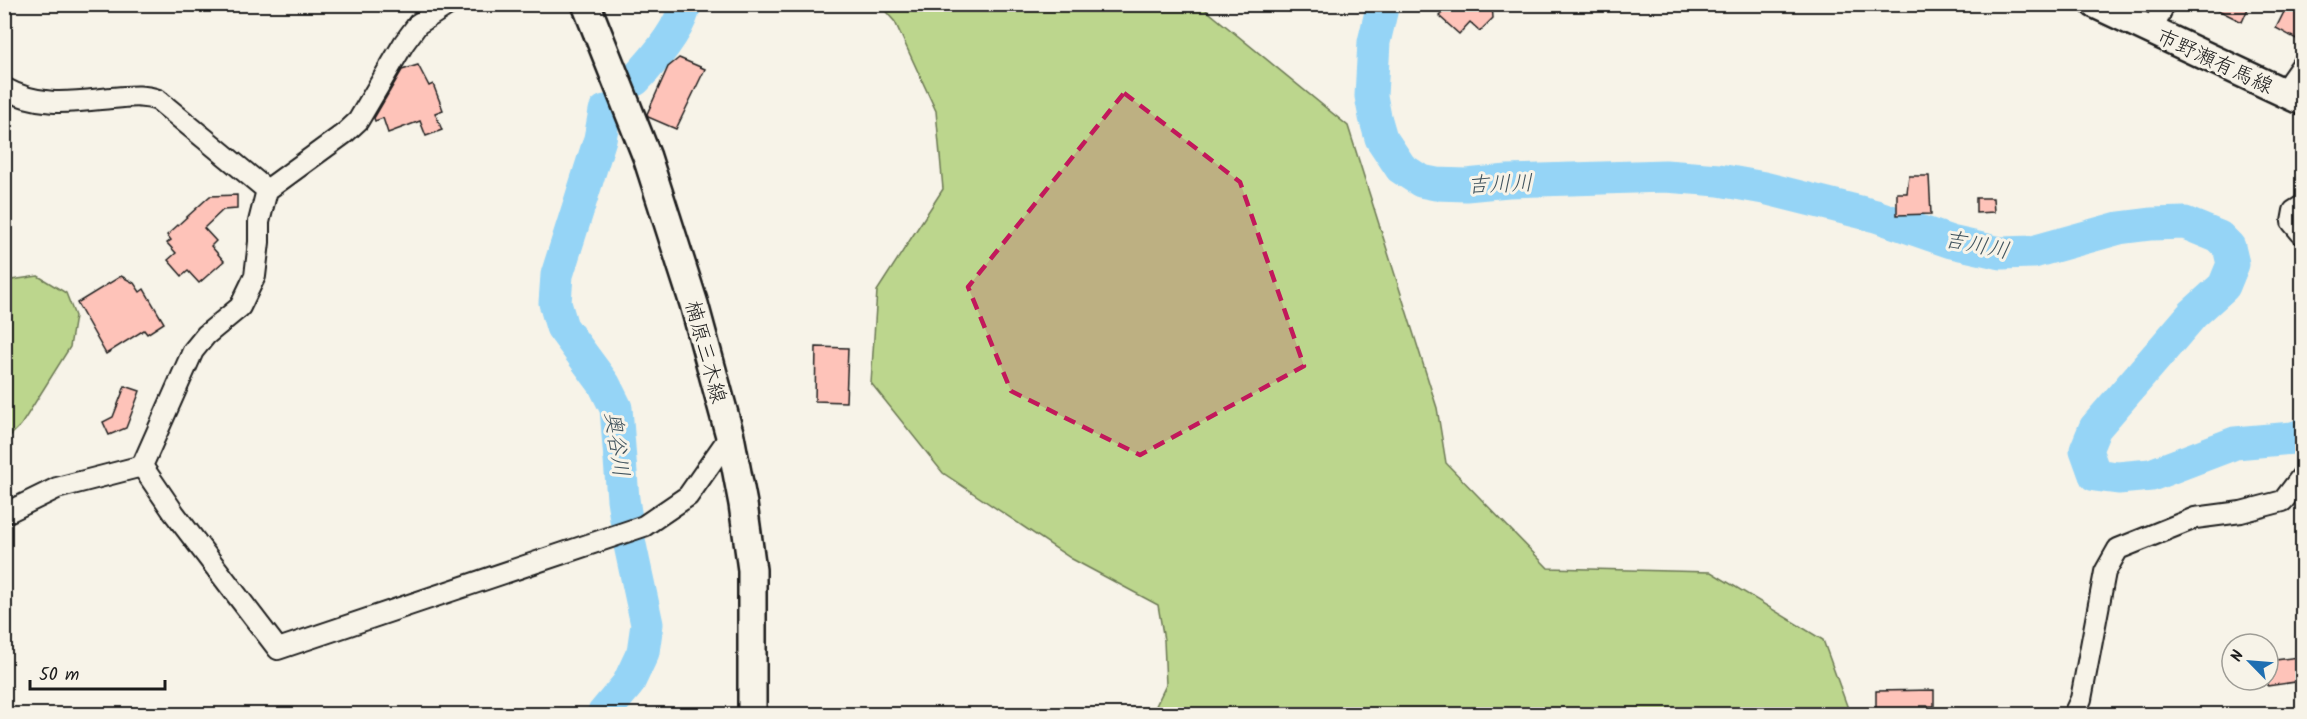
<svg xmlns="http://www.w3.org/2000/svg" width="2307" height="719" viewBox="0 0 2307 719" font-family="Kalam,'Klee One',sans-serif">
  <rect width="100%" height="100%" fill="#f7f3e8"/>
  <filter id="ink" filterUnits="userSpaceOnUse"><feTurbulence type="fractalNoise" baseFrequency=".0167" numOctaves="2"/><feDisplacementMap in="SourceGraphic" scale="12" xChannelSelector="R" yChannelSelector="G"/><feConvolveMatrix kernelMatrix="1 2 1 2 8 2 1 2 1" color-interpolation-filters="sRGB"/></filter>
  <g filter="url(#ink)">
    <path fill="#bcd68d" stroke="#6c7954" stroke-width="1.5" d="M880 5H1200L1348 126 1437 408 1446 463 1548 568 1711 572 1823 640 1850 714H1152L1166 685 1164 640 1158 605 1072 559 943 473 871 383 877 291 943 189 936 111 895 22Z
      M38 276 66 293 75 316 70 347 21 425 5 441V281Z"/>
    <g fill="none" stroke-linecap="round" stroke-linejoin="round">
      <path stroke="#95d4f6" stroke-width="33" d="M1383 4 1374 42 1371 96 1375 117 1381 138 1401 168 1421 181 1436 184 1466 185 1508 181 1665 176 1719 180 1764 188 1876 216 1951 242 2001 253 2033 252 2119 228 2151 224 2185 223 2219 237 2229 247 2233 264 2224 286 2193 314 2095 428 2086 450 2095 475 2118 478 2151 475 2235 443 2293 438 2302 435
        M635 80C652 62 681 29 685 4
        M603 714 628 684 643 652 647 624 630 545 623 499 616 408 604 384 562 327 555 303 557 275 600 139 605 111"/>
    </g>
    <path fill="#fec3b9" stroke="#1c1c1c" stroke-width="1.5" d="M1451 4H1492L1493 18 1480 31 1470 22 1459 34 1439 16Z
      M2206 4H2250L2242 22Z
      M2288 4H2302V42L2276 28Z
      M679 58 705 69 676 129 648 117 647 114 668 67Z
      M418 65 429 86 433 84 443 110 435 113 442 130 426 136 420 121 388 133 383 118 375 121 374 118 402 70Z
      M1909 176H1929L1931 214 1897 215V193H1907Z
      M237 195V209L223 210 204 228 216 241 211 246 224 261 199 283 188 271 182 276 168 260 176 253 167 243 171 240 167 235 210 196Z
      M1976 198H1993L1994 212 1976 213Z
      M121 276 134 283 140 292 144 289 164 323 147 334 144 330 106 354 77 303Z
      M816 347 848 348 846 402 815 401Z
      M125 386 140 391 126 428 109 435 103 422 113 417Z
      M2299 657 2302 681 2268 686V661Z
      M1934 690V706H1920V714H1876V691Z"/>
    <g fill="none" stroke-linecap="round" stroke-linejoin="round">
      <g stroke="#1c1c1c" stroke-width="24">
        <path id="street" d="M2152 32 2164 4
          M4 88C40 108 72 102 111 98 128 97 142 94 158 100L267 190
          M2283 92 2302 65
          M2302 206 2294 211 2292 222 2302 234
          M142 466 174 513 278 649 644 526 688 496 730 436
          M142 466 193 351 206 335 240 307 255 276 259 242V222L267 190 345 133 358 121 404 43 418 24 449 4
          M4 514 57 488 142 466
          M2074 714 2081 699 2105 572 2118 549 2195 518 2241 512 2283 501 2302 476"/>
      </g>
      <g stroke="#1c1c1c" stroke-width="32">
        <path id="secondary" d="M586 4 647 157 694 304 730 436 743 504 752 570V714
          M2095 4 2302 101"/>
      </g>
      <use href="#street" stroke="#f7f3e8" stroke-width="20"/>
      <use href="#secondary" stroke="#f7f3e8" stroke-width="27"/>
    </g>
  </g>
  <path fill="#c2185b" fill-opacity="0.2" stroke="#c2185b" stroke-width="4.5" stroke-dasharray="12 8" stroke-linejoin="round" d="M1124 93 1240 182 1304 366 1140 455 1011 391 968 287Z"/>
  <g text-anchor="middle" stroke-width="6" stroke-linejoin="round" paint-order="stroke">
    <g font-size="21" fill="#1c1c1c" stroke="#f7f3e8">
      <text transform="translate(2215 61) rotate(25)" y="7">市野瀬有馬線</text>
      <text transform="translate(706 352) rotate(75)" y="7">楠原三木線</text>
    </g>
    <g font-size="22" font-style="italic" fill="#40535d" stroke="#f7f3e8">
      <text transform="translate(1500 183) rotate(-2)" y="8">吉川川</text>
      <text transform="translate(1977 244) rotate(11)" y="8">吉川川</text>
      <text transform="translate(618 444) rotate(82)" y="8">奥谷川</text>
    </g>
  </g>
  <rect width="2307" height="719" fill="none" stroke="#f7f3e8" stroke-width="24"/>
  <rect x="12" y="12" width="2283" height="695" fill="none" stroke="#1c1c1c" stroke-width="2" filter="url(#ink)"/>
  <g transform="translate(2250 662) rotate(295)"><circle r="28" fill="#f7f3e8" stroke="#9f9d96" stroke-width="1.5"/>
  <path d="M0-4.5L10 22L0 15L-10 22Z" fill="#1f6fb2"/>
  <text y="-9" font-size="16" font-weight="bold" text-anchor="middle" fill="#1c1c1c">N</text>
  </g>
  <path d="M30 680v9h135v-9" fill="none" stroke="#1c1c1c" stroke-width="3"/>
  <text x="39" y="680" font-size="18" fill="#1c1c1c" stroke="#f7f3e8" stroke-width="4.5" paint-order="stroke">50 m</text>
</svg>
